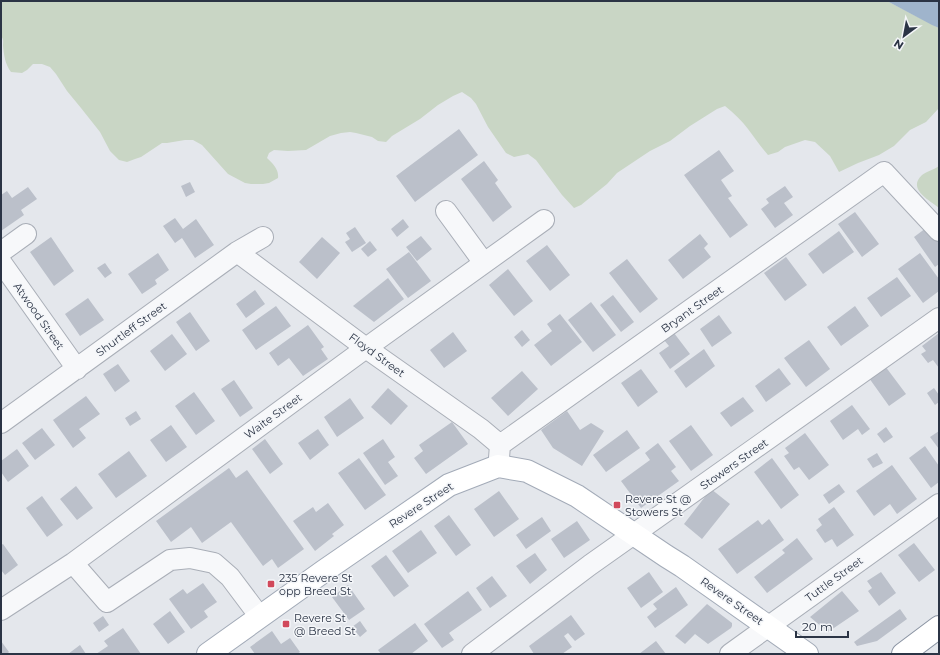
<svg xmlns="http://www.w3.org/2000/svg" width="940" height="655" viewBox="0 0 940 655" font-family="Montserrat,sans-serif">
  <rect width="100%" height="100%" fill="#e4e7ec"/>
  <path fill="#c9d6c5" d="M1 1H887L939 28V108L926 122 910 130 894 146 879 155 858 163 839 172 830 156 815 142 805 140 785 147 778 152 768 155C760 146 755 138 748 129 742 121 734 113 725 106L717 109 690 126 670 141 650 151 617 173 607 184 581 205 574 208 562 195 536 160 528 154 514 157 506 153 488 127 476 104 471 98 462 92 453 96 438 105 420 119 392 136 386 142 378 141 372 137 356 133 350 132 341 133 330 136 306 150 288 151 274 150 269 153 267 158C273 164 279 169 278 178L269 183 263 184H251L245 183 228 174 202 145 193 140H185L167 143H162L141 157 135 159 127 162 119 160 110 151 100 132 81 108 67 91 56 74 50 67 42 64H33L27 70 22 73 11 72C5 64 4 55 3 46 3 41 4 40 1 36Z
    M939 166V208C929 200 907 189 922 175 927 171 934 170 939 166Z"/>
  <path fill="#9fb4cc" d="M887 1H939V28L932 25Z"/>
  <path fill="#bbc0ca" d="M459 129 478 155 415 202 396 176Z
    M719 150 734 171 721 180 732 196 728 198 748 225 730 238 684 175Z
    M484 161 498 180 495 183 512 207 493 222 461 179Z
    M190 182 195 192 186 197 181 186Z
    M785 186 793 197 784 203 793 215 775 228 761 209 769 203 766 199Z
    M28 187 37 199 21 210 24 215 1 231V195L7 191 12 198Z
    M855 212 879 244 862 257 838 224Z
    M175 218 183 229 196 219 214 245 195 258 182 238 175 243 163 226Z
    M403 219 409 227 397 237 391 229Z
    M930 225 939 237V264L935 267 914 237Z
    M355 227 366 243 352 252 345 242 350 239 346 233Z
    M839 231 854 252 823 274 808 254Z
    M700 234 708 244 704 248 711 257 683 279 668 260Z
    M421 236 432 249 417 261 406 247Z
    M51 237 74 271 54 286 30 252Z
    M322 237 340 253 317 279 299 262Z
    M370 241 377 250 368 257 361 249Z
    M547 245 570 275 550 291 526 261Z
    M409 252 431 281 408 298 386 269Z
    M158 253 169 270 155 280 157 284 142 294 128 274Z
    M920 253 939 279V291L923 303 898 269Z
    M786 257 807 285 785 301 764 273Z
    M627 259 658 299 640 313 609 273Z
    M105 263 112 273 105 278 97 268Z
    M508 269 533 301 514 316 489 285Z
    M897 277 911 296 881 317 867 298Z
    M388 278 404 299 374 322 353 306Z
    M255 290 265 304 246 318 236 304Z
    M613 295 634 322 621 332 600 305Z
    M88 298 104 320 80 336 65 314Z
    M591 302 616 335 593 352 568 320Z
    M276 306 291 326 256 350 242 330Z
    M855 306 869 326 841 346 827 327Z
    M190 312 210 341 196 351 176 322Z
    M560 314 582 342 551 366 534 345 552 331 547 324Z
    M719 315 732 333 712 347 700 329Z
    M308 325 324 347 321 349 328 359 303 376 289 358 278 366 269 353Z
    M522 330 530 340 522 347 514 337Z
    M453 332 467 351 444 368 430 350Z
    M674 333 690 354 670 369 659 353 669 346 664 340Z
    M939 333V368L933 360 928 363 921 354 926 351 922 346Z
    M172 334 187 354 165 371 150 351Z
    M809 340 830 369 806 387 784 358Z
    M704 349 715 366 686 388 674 371Z
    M118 364 130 381 115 392 103 374Z
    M885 366 906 394 889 406 869 378Z
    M779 368 791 384 766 402 755 386Z
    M641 369 658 392 638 407 621 383Z
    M522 371 538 389 508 416 491 398Z
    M234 380 253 408 240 417 221 389Z
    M388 388 408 406 391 425 371 407Z
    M934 388 939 395V402L935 405 927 393Z
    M194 392 215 421 196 435 175 406Z
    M86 396 100 414 79 429 86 438 73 448 53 420Z
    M743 397 754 411 731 427 720 413Z
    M350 398 364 418 337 437 324 417Z
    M852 405 870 429 862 435 858 429 843 440 830 421Z
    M136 411 141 419 130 426 125 418Z
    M567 411 580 430 591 423 604 431 582 466 553 448 541 430Z
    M452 422 468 444 426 474 414 458 423 451 419 445Z
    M171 425 187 447 166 462 150 440Z
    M691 425 713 455 691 471 669 441Z
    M886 427 893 437 884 443 877 434Z
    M42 428 55 445 35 460 22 443Z
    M318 429 329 445 310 460 298 443Z
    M627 430 640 448 606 472 593 455Z
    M939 431V449L930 437Z
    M805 433 829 465 809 480 799 467 794 470 784 456 789 453 785 448Z
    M265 439 283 464 270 474 252 449Z
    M383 439 395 457 388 462 398 476 385 485 363 453Z
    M658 443 676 467 671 471 679 481 641 508 621 481 650 460 645 453Z
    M925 446 939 466V482L931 488 909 458Z
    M17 449 29 466 8 482 1 472V461Z
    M129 451 147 476 116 498 98 474Z
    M877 453 883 463 873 468 867 459Z
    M359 458 386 495 365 510 338 473Z
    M772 458 799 495 781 509 754 472Z
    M892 465 917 499 897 514 890 504 874 516 856 491Z
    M229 468 236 478 247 470 304 549 278 568 272 559 263 566 231 522 202 543 191 527 171 542 156 521Z
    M839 484 845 492 829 504 823 495Z
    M76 486 93 508 77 520 60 499Z
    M711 489 730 504 702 539 684 524Z
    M499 491 519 519 494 537 474 509Z
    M42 496 63 525 47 537 26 508Z
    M328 503 344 525 332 534 334 536 315 551 293 521 313 507 316 512Z
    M834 507 854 535 837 547 832 539 825 543 816 530 822 525 818 519Z
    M449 515 471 545 456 556 434 526Z
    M542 517 551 531 526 549 516 535Z
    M769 519 784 540 737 574 718 549 758 520 762 525Z
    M577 521 590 540 564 558 551 539Z
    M421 530 437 553 408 573 392 551Z
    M797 538 813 559 767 593 754 577 785 553 782 550Z
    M914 543 935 570 919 582 898 555Z
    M3 544 18 565 5 575 1 570V545Z
    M535 553 547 570 530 584 516 566Z
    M386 555 409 586 394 597 371 566Z
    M649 572 663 592 641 608 627 588Z
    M881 572 896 593 879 606 868 591 872 588 867 581Z
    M492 576 507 596 490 608 476 588Z
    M203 583 217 602 204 611 208 617 191 629 169 599 183 589 187 594Z
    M348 585 365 609 349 620 332 597Z
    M676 587 688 605 655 628 647 617 657 609 653 604Z
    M468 591 482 610 449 633 454 640 442 648 424 624Z
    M842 591 859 611 828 632 810 617Z
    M707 604 732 623V626L731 628 708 644 695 634 685 644 675 636Z
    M900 609 907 619 877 641 857 646 854 642Z
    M170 611 185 632 168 644 153 624Z
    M571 615 585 634 575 641 568 633 564 636 572 647 562 654H534L529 646Z
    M103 616 109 625 99 632 93 623Z
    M360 621 367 631 360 637 352 627Z
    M415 623 428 641 411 654H381L378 650Z
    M123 628 141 654H96L108 646 104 641Z
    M272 631 281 644 290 638 300 652 297 654H255L250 647Z
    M1 641 9 652 7 654H1Z
    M656 641 666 654H639Z
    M80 645 86 654H68Z"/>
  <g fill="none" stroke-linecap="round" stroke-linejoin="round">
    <g stroke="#a9aeb7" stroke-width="22">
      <path id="minor" d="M446 211 484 263
        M1 252 26 234
        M237 252 366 348 481 429 500 445 499 458
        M1 262 77 369
        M1 423 237 252 263 237
        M500 445 884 172 939 231
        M73 563 107 602 170 560 190 558 214 563 230 577 260 617
        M1 610 73 563 366 348 544 220
        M472 654 590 565 939 318
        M730 654 939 504"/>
    </g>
    <g stroke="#a3abb8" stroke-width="24">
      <path id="major" d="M208 654 324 571 449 485 498 466 527 471 577 496 666 556 682 566 807 654"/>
    </g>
    <g stroke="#8b94a3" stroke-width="24">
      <path id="highway" d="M903 654 939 627"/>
    </g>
    <use href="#minor" stroke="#f7f8fa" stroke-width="20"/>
    <use href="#major" stroke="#fff" stroke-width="22"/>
    <use href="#highway" stroke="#fff" stroke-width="22"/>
  </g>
  <g fill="#d1495b" stroke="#f4f6f9" stroke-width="1.5">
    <rect x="613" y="501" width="8" height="8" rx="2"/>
    <rect x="267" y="580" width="8" height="8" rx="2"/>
    <rect x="282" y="620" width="8" height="8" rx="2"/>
  </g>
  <g text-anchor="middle" stroke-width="3" stroke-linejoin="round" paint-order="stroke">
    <g font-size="11" fill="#2b3445" stroke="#f4f6f9">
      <text transform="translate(692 309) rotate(-35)" y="4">Bryant Street</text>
      <text transform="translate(39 316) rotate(55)" y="4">Atwood Street</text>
      <text transform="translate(131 329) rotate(-36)" y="4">Shurtleff Street</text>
      <text transform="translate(377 355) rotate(36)" y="4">Floyd Street</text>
      <text transform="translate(273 416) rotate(-36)" y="4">Waite Street</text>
      <text transform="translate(734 464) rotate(-35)" y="4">Stowers Street</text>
      <text transform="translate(421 505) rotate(-33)" y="4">Revere Street</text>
      <text transform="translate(834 579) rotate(-36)" y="4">Tuttle Street</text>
      <text transform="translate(732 601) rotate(35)" y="4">Revere Street</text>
    </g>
    <g font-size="11" fill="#2b3445" stroke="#f4f6f9" text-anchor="start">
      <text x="625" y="503">Revere St @<tspan x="625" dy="13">Stowers St</tspan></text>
      <text x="279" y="582">235 Revere St<tspan x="279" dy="13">opp Breed St</tspan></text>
      <text x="294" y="622">Revere St<tspan x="294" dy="13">@ Breed St</tspan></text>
    </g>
  </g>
  <rect width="940" height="655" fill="none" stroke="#2b3445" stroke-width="4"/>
  <g transform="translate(904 36) rotate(212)" stroke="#f4f6f9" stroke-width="3" paint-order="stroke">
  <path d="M0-3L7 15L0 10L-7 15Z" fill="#2b3445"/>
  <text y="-6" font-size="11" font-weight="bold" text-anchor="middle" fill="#2b3445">N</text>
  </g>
  <path d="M796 631v6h52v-6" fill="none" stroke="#2b3445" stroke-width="2"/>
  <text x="802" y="631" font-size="12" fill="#2b3445" stroke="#f4f6f9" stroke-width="3" paint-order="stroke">20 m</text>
</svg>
